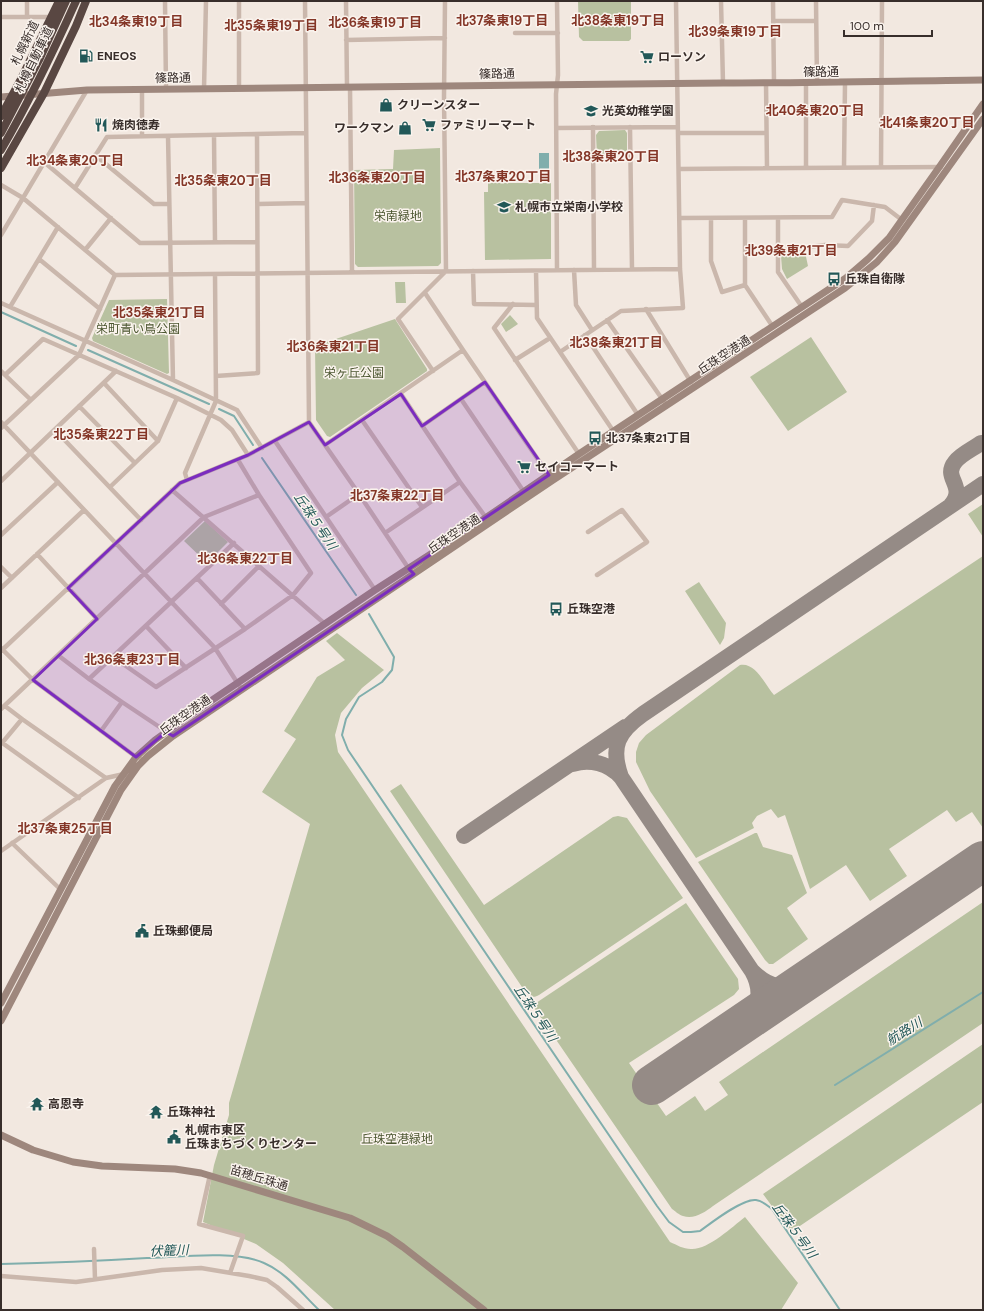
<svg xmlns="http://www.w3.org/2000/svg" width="984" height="1311" viewBox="0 0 984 1311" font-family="'DM Sans','Noto Sans JP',sans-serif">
  <rect width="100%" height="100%" fill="#f2e8e0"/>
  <path fill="#b8c1a0" d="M578 1H631V39L629 41H583L579 37Z
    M625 130 627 133V155L597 156 596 135 599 131Z
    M440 148 441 263 438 266 358 267 355 264 354 170 393 169 394 150Z
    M488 183H551V259L485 260 484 192H488Z
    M805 252 808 266 787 279 782 269 781 256 783 254Z
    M395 282H405L406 303H396Z
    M167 299 169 373 167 374 93 341 92 338 109 300Z
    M510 315 518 324 506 332 501 324Z
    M395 319 427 369V371L330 437 327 436 316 420 315 346Z
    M811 337 847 392 788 431 750 377Z
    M983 504V537L968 514Z
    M205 521 228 542 207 563 184 541Z
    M983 556V828L972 812 956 822 947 810 889 849 907 876 870 901 846 865 810 889 785 815 778 818 771 809 757 816 752 823 754 828 696 858 650 791 636 762V752L639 743 646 735 740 665C756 662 765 685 774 695Z
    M699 582 726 623 724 638 720 645 685 591Z
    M337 633 384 670 362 688 341 713 335 735 338 752 670 1242C677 1245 683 1249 691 1249 708 1250 732 1227 745 1217L798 1283 781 1310H335L283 1263 256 1244 203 1222 214 1165 229 1115V1103L310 824 262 792 296 739 284 731 317 677 345 660 326 641Z
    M401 784 484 905 613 817 618 816 627 818 683 898 539 995C534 998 531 997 526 993L390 791Z
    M755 833H757L763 847 792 855 807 893 787 908 808 939 773 964H769L765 960 698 862Z
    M983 902V1023L713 1206C705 1212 694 1220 683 1216 679 1215 675 1211 672 1209L535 1009V1004L539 1001 686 903 738 979 739 989 734 995 629 1063 666 1116 695 1096 705 1111 728 1095 719 1082Z
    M983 1044V1102L791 1232 763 1194Z"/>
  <path fill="#80aeac" d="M539 153H549V182H539Z"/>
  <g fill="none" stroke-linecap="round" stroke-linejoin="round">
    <path stroke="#80aeac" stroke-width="2" d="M1 312 76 346
      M88 350 209 404
      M219 409 234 416 253 445
      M262 458 356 595
      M369 614 394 657 392 670 382 682 359 697 346 719 342 735 348 750 657 1206 669 1222 683 1232H691L700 1231C711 1223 743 1198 756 1200 763 1201 767 1205 772 1209L840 1310
      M835 1085 983 992
      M1 1264C50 1263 98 1261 147 1258 179 1257 236 1250 264 1263 287 1273 302 1294 319 1310"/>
    <path stroke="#958b86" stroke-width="16" d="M951 505C967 486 942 478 955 462 961 454 973 449 981 443H983
      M573 764C590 758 609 764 621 777
      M464 836 625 727
      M752 971C770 989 784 990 807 980
      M743 1024C760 1007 763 991 752 971L621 777C610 746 618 732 643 714L983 484"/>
    <path stroke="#958b86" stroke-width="40" d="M652 1085 983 861"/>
    <path stroke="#cab7ac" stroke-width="4.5" d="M165 1 166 89
      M305 1 309 422 359 494 409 569 414 574
      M346 1 347 87
      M557 1 558 75 556 94 557 270
      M721 1 723 83
      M773 1 774 83
      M816 1 817 83
      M1 17H51
      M27 17V1
      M773 21H816
      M515 33H558
      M346 40 445 38
      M766 83 767 168
      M350 87 352 272
      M239 88V1
      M204 89 206 1
      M593 127 594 270
      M630 127 632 269
      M557 128 678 127
      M678 133H766
      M214 135 215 242
      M142 136V90
      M168 136 173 380
      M95 155 154 204H169
      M44 162 140 243 257 242
      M844 167 845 83
      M881 167 882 1
      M806 168V83
      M679 169 941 167
      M1 185 23 198 115 275 680 269
      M75 188 107 137 306 133
      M258 204 307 203
      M680 218 832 217 842 200 885 207 902 220
      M711 218V261L722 292 745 285
      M745 218V285L773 327
      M778 218V272L802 307
      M1 235 87 90
      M85 250 111 218
      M778 251 825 245 848 246 872 221 874 205
      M39 259 100 309
      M574 270 576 305 592 330
      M473 271 474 304 536 305
      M536 271 537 318 618 438
      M425 293 463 350 550 477
      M1 303 173 380 237 410 262 448
      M513 304 494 328 579 454
      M10 307 58 227
      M646 309 691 382
      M607 320 667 406
      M585 335 638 415
      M560 352 621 311 683 308 680 269 676 1
      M515 360 550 338
      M1 371 31 400
      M433 371 398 319 446 271 444 96 445 1
      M5 375 43 339 177 398 221 420 232 430 248 455
      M216 376 258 373 257 134
      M104 383 158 441
      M401 394 460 482 487 519
      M461 399 524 492
      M79 406 135 463
      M362 420 422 507
      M1 422 215 648 242 690
      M422 426 485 382
      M1 428 79 355 115 275
      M55 430 141 520
      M275 441 375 590
      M325 445 463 350
      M187 480 185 473 216 401 215 274
      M1 481 116 371
      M110 487 158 441 177 398
      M172 490 325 624
      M326 517 359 494
      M588 532 622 510 647 542 597 575
      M385 533 460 482
      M1 535 58 482
      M37 554 97 619
      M1 567 12 578
      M197 578 245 629
      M1 588 84 510
      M221 604 259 566
      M146 626 186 668
      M1 648 33 680 136 757 144 760
      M1 651 180 483 248 455 309 422
      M59 656 89 679 122 702
      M113 657 156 687 245 629 293 595 311 573 259 495 238 460
      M89 679 234 543
      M5 706 22 719 106 778
      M1 709 204 517 259 495
      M101 731 122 702 173 736
      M1 742 79 798
      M2 743 22 719
      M12 843 60 889
      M1 851 106 778 124 774
      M210 1175 199 1224 243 1236 230 1273
      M94 1249 95 1279
      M1 1276 76 1282 162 1270 201 1268 249 1276 267 1280 277 1287 303 1310"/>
    <path stroke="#9e877d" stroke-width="7" d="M1 97 87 90 723 83C810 83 896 81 983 80
      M1 1003 115 786 136 757 155 740 190 715 375 590 465 532 579 454 846 278 868 259 889 238 940 166 983 104
      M1 1021 121 790 138 766 148 756 173 736 553 480 845 288 877 262 895 242 983 119
      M1 1135 33 1150 73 1162 102 1166 175 1169 201 1173 350 1218 387 1236 403 1247 484 1310"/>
    <path stroke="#594742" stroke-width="8" d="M1 116 20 81 59 1
      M1 133 39 60 66 1
      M1 150C29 102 53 52 76 1
      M1 168 44 93 76 26 86 1"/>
  </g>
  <path fill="#7b2cbf" fill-opacity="0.2" stroke="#7b2cbf" stroke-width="3" stroke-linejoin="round" d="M485 382 549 475 409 569 414 574 173 736 166 732 136 757 33 680 97 619 68 588 180 483 248 455 309 422 325 445 401 394 422 426Z"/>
  <defs>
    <g id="fuel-bare" transform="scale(1.08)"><path d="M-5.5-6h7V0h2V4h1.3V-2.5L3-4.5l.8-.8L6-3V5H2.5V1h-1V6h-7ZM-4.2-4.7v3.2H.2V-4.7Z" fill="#225858" stroke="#faf3ed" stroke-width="2.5" paint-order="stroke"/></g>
    <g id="supermarket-bare" transform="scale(1.08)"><path d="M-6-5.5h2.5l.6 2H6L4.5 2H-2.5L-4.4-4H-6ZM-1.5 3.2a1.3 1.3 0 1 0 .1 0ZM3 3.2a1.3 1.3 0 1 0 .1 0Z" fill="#225858" stroke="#faf3ed" stroke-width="2.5" paint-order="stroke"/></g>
    <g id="shop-bare" transform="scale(1.08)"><path d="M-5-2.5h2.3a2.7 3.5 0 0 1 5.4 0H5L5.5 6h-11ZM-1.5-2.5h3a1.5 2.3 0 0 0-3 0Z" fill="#225858" stroke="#faf3ed" stroke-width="2.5" paint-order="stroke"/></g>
    <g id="school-bare" transform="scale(1.08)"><path d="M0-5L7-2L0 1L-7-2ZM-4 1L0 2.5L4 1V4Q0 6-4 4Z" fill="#225858" stroke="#faf3ed" stroke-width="2.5" paint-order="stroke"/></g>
    <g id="restaurant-bare" transform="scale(1.08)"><path d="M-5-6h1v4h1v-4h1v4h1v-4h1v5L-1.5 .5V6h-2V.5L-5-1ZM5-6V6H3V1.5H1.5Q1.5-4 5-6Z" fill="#225858" stroke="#faf3ed" stroke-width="2.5" paint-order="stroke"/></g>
    <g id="bus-bare" transform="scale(1.08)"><path d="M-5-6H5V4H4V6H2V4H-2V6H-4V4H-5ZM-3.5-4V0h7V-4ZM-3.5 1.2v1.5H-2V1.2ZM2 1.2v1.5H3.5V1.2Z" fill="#225858" stroke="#faf3ed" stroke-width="2.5" paint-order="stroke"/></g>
    <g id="civic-bare" transform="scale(1.08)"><path d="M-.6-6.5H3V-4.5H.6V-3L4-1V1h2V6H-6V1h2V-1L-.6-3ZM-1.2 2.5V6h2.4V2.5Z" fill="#225858" stroke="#faf3ed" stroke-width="2.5" paint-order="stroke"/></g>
    <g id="temple-bare" transform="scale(1.08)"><path d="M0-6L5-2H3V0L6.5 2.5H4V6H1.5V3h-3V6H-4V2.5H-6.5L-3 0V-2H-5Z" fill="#225858" stroke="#faf3ed" stroke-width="2.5" paint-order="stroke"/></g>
  </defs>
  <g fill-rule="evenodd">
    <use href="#fuel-bare" x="86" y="56"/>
    <use href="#supermarket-bare" x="647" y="57"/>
    <use href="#shop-bare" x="386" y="105"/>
    <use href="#school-bare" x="591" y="111"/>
    <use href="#restaurant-bare" x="101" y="125"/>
    <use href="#supermarket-bare" x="429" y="125"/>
    <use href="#shop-bare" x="405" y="128"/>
    <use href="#school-bare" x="504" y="207"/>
    <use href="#bus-bare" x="834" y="279"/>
    <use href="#bus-bare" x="595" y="438"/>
    <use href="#supermarket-bare" x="524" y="467"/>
    <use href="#bus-bare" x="556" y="609"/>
    <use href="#civic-bare" x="142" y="931"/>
    <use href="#temple-bare" x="37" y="1104"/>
    <use href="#temple-bare" x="156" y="1112"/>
    <use href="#civic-bare" x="174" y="1137"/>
  </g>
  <g text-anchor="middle" stroke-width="3" stroke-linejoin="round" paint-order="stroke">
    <g font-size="12" fill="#382e2b" stroke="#faf3ed">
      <text transform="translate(25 43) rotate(-64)" y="4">札幌新道</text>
      <text transform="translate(34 60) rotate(-64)" y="4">札樽自動車道</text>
      <text x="821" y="76">篠路通</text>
      <text transform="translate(497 74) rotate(-1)" y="4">篠路通</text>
      <text transform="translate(173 78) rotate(-1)" y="4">篠路通</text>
      <text transform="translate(724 355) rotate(-33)" y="4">丘珠空港通</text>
      <text transform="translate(454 534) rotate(-34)" y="4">丘珠空港通</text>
      <text transform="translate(185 715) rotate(-35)" y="4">丘珠空港通</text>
      <text transform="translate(259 1178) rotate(17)" y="4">苗穂丘珠通</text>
    </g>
    <g font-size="12" font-weight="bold" fill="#382e2b" stroke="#faf3ed" text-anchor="start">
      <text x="97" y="60">ENEOS</text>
      <text x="658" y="61">ローソン</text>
      <text x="397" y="109">クリーンスター</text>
      <text x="602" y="115">光英幼稚学園</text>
      <text x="112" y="129">焼肉徳寿</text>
      <text x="440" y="129">ファミリーマート</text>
      <text x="394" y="132" text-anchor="end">ワークマン</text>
      <text x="515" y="211">札幌市立栄南小学校</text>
      <text x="845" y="283">丘珠自衛隊</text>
      <text x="606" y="442">北37条東21丁目</text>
      <text x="535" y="471">セイコーマート</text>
      <text x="567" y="613">丘珠空港</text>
      <text x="153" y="935">丘珠郵便局</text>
      <text x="48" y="1108">高恩寺</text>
      <text x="167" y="1116">丘珠神社</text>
      <text x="185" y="1134">札幌市東区<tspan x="185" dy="14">丘珠まちづくりセンター</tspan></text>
    </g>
    <g font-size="12" fill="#4b5630" stroke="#faf3ed">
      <text x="398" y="220">栄南緑地</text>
      <text x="138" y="333">栄町青い鳥公園</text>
      <text x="354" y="377">栄ヶ丘公園</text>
      <text x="397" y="1143">丘珠空港緑地</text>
    </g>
    <g font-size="13" font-weight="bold" fill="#843627" stroke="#faf3ed">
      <text x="502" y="25">北37条東19丁目</text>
      <text x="618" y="25">北38条東19丁目</text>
      <text x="136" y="26">北34条東19丁目</text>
      <text x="375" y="27">北36条東19丁目</text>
      <text x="271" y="30">北35条東19丁目</text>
      <text x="735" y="36">北39条東19丁目</text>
      <text x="815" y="115">北40条東20丁目</text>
      <text x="927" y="127">北41条東20丁目</text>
      <text x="611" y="161">北38条東20丁目</text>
      <text x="75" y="165">北34条東20丁目</text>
      <text x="503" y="181">北37条東20丁目</text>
      <text x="377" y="182">北36条東20丁目</text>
      <text x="223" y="185">北35条東20丁目</text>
      <text x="791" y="255">北39条東21丁目</text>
      <text x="159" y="317">北35条東21丁目</text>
      <text x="616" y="347">北38条東21丁目</text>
      <text x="333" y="351">北36条東21丁目</text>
      <text x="101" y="439">北35条東22丁目</text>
      <text x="397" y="500">北37条東22丁目</text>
      <text x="245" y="563">北36条東22丁目</text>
      <text x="132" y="664">北36条東23丁目</text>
      <text x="65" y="833">北37条東25丁目</text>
    </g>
    <g font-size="13" font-style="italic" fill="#225858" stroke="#faf3ed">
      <text transform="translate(316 521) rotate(56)" y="5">丘珠５号川</text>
      <text transform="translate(536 1013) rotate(56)" y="5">丘珠５号川</text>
      <text transform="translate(904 1031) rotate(-32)" y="5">航路川</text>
      <text transform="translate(795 1230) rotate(54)" y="5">丘珠５号川</text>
      <text transform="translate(169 1250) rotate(-2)" y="5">伏籠川</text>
    </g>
  </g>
  <rect width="984" height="1311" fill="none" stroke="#382e2b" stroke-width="4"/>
  <path d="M844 30v6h88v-6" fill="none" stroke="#382e2b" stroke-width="2"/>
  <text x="850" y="30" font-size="12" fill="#382e2b" stroke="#faf3ed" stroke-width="3" paint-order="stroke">100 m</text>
</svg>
